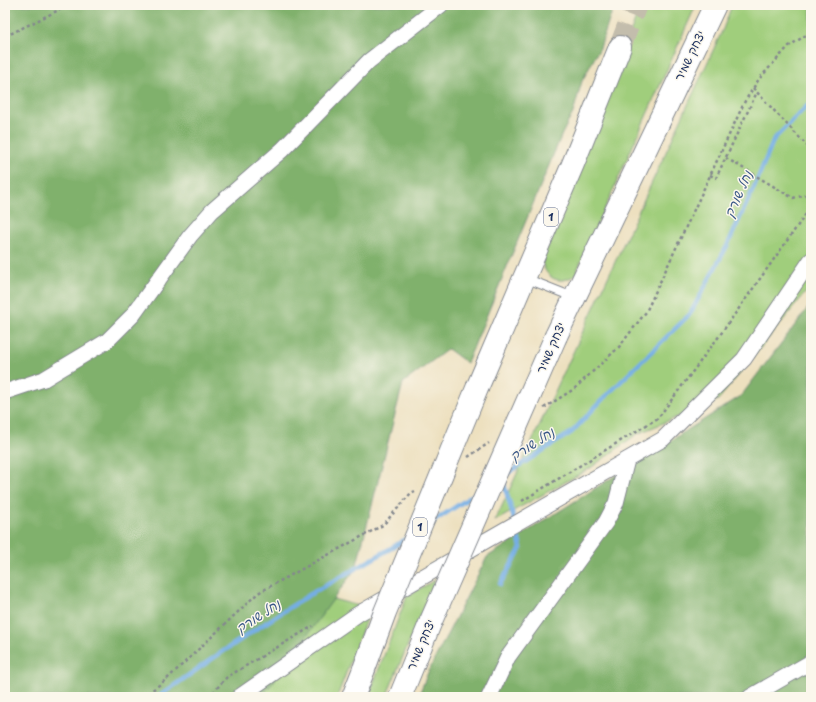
<svg xmlns="http://www.w3.org/2000/svg" width="816" height="702" viewBox="0 0 816 702" font-family="'Playpen Sans','Playpen Sans Hebrew',sans-serif">
  <rect width="100%" height="100%" fill="#fbf7ec"/>
  <filter id="ink" filterUnits="userSpaceOnUse"><feTurbulence type="fractalNoise" baseFrequency=".025" numOctaves="2"/><feDisplacementMap in="SourceGraphic" scale="8" xChannelSelector="R" yChannelSelector="G"/><feConvolveMatrix kernelMatrix="1 2 1 2 8 2 1 2 1" color-interpolation-filters="sRGB"/></filter>
  <filter id="wash" filterUnits="userSpaceOnUse"><feTurbulence type="fractalNoise" baseFrequency=".012" numOctaves="4" result="noise"/><feDisplacementMap in="SourceGraphic" scale="16" xChannelSelector="R" yChannelSelector="G"/><feGaussianBlur stdDeviation="0.9" result="paint"/><feColorMatrix in="noise" values="0 0 0 0 0 0 0 0 0 0 0 0 0 0 0 0 0 1.4 0 .05"/><feComposite in="paint" operator="in"/></filter>
  <g filter="url(#wash)">
    <rect width="100%" height="100%" fill="#ede0bf"/>
    <path fill="#a0ce7c" stroke="#5e7e6d" d="M641 5H696L575 275C560 285 547 280 542 262Z
      M732 5H811V286L718 400 637 434 589 469 495 521 723 29Z
      M435 580 386 697H368L407 596Z
      M318 595 370 609 337 697H244Z"/>
    <path fill="#80b16c" stroke="#4e7065" d="M5 5H614L600 48 582 81 573 113 562 134 467 363 448 349 403 383 356 568 262 697H5Z
      M811 304V697H418L429 670 487 557 741 396Z"/>
    <g fill="none" stroke-linecap="round" stroke-linejoin="round">
      <path stroke="#75aee5" stroke-width="4.5" d="M503 476 572 432 600 402 690 314 727 246 755 185 774 139 808 105H811
        M431 523 478 492
        M500 584 521 548 511 508 502 478
        M158 697C209 660 261 625 314 592 345 574 376 558 406 539"/>
    </g>
  </g>
  <g filter="url(#ink)">
    <g fill="none" stroke-linecap="round" stroke-linejoin="round">
      <path stroke="#c3bdac" stroke-width="22" stroke-dasharray="22 11" stroke-linecap="butt" d="M620 47 636 5"/>
      <g stroke="#84888e" stroke-width="10">
        <path id="service" d="M525 278 573 297"/>
      </g>
      <g stroke="#84888e" stroke-width="17">
        <path id="minor" d="M5 392 44 379 107 341 133 315 190 236 212 211 282 150 369 61 441 5
          M239 697 358 614 663 439 744 359 811 260
          M489 697 508 657 606 522 616 503 627 460
          M750 697 811 662"/>
      </g>
      <g stroke="#84888e" stroke-width="24">
        <path id="trunk" d="M556 336 715 5
          M478 386 573 164 620 47
          M353 697 364 669
          M400 697 431 621"/>
      </g>
      <path stroke="#84888e" stroke-width="2.5" stroke-dasharray="3 3" stroke-linecap="butt" d="M5 35 10 34 69 5
        M753 88 811 150
        M726 158 793 198 806 195 811 199
        M710 175 716 178 757 92
        M544 408 574 389 619 347 646 312 745 101 759 79 789 46 811 32
        M468 457 489 443
        M522 501 658 418 720 335 811 207
        M143 697 167 679 258 593 383 525 411 493 415 491
        M209 697 227 677 313 626"/>
      <use href="#service" stroke="#fff" stroke-width="8"/>
      <use href="#minor" stroke="#fff" stroke-width="15"/>
      <use href="#trunk" stroke="#fff" stroke-width="22"/>
      <g stroke="#84888e" stroke-width="24" stroke-linecap="butt">
        <path id="trunk-bridge" d="M431 621 556 336
          M364 669 385 612 478 386"/>
      </g>
      <use href="#trunk-bridge" stroke="#fff" stroke-width="22"/>
    </g>
  </g>
  <g text-anchor="middle" stroke-width="3" stroke-linejoin="round" paint-order="stroke">
    <g fill="#fbf7ec" stroke="#5e6b89" stroke-width="1">
      <rect x="544" y="208" width="14" height="18" rx="3"/>
      <rect x="413" y="518" width="14" height="18" rx="3"/>
    </g>
    <g font-size="11" font-weight="bold" fill="#1b2f5e">
      <text x="551" y="221">1</text>
      <text x="420" y="531">1</text>
    </g>
    <g font-size="12" fill="#1b2f5e" stroke="#fbf7ec">
      <text transform="translate(690 56) rotate(-64)" y="4">יצחק שמיר</text>
      <text transform="translate(551 348) rotate(-66)" y="4">יצחק שמיר</text>
      <text transform="translate(421 645) rotate(-67)" y="4">יצחק שמיר</text>
    </g>
    <g font-size="13" font-style="italic" fill="#365586" stroke="#fbf7ec">
      <text transform="translate(738 194) rotate(-66)" y="5">נחל שורק</text>
      <text transform="translate(532 444) rotate(-33)" y="5">נחל שורק</text>
      <text transform="translate(258 616) rotate(-33)" y="5">נחל שורק</text>
    </g>
  </g>
  <rect width="816" height="702" fill="none" stroke="#fbf7ec" stroke-width="20"/>
</svg>
